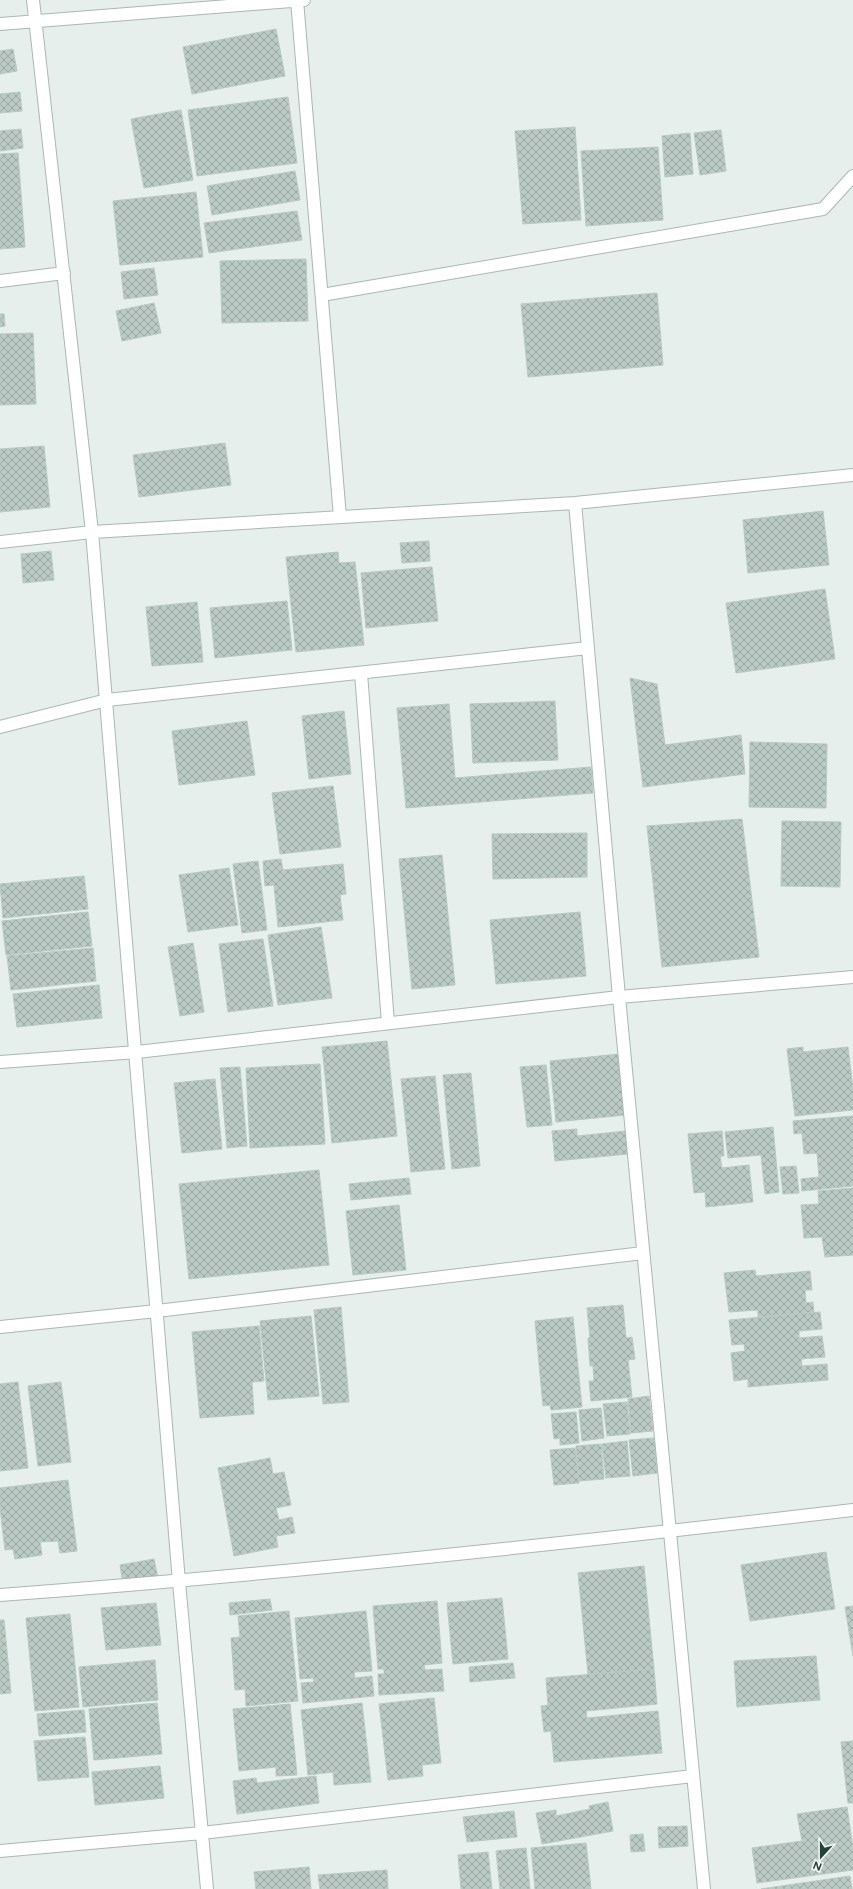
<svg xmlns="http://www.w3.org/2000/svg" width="853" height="1889" viewBox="0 0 853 1889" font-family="Figtree,sans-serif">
  <defs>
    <pattern id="building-cross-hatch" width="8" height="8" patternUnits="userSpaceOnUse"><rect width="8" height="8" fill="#bbcac4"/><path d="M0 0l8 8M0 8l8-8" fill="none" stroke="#98a6a0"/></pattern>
  </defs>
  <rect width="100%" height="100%" fill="#e6efeb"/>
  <path fill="url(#building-cross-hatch)" stroke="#b8c9c2" d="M276 29 285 76 192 94 183 47Z
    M13 49 17 71 0 74V51Z
    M20 92 22 111 0 113V94Z
    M288 97 297 163 197 176 188 110Z
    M181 110 193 180 144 188 131 119Z
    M575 127 581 220 523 224 515 131Z
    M21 129 23 148 0 151V131Z
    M721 130 726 171 700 175 694 133Z
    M690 133 693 174 665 177 662 136Z
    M658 147 663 220 586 226 581 151Z
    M18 153 25 247 0 249V154Z
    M295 171 300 200 212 215 207 186Z
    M196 192 203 257 120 265 113 201Z
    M297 211 302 240 209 253 204 223Z
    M306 259 308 321 222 323 220 261Z
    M154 268 158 295 124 299 121 272Z
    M657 293 663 365 528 377 521 304Z
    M154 303 161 333 122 341 116 311Z
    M0 314H4L5 326 0 327Z
    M33 333 36 404 0 405V334Z
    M225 443 231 485 139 497 133 455Z
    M44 446 50 507 0 512V449Z
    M823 511 829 565 748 573 743 520Z
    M429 541 430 561 402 563 400 543Z
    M51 551 54 580 23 583 21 554Z
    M338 552 339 563 355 562 364 645 296 652 286 557Z
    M432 567 438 621 366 628 361 573Z
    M825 589 835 659 736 673 726 603Z
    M287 601 292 650 215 658 210 608Z
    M197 602 203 662 152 666 146 607Z
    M630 678 657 684 665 745 741 735 745 774 643 787Z
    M555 701 558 760 473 763 470 704Z
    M449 704 455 778 591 767 593 793 406 808 397 708Z
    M344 711 351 774 309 779 302 716Z
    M247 721 255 775 179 785 172 731Z
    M750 742 827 744 826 808 749 807Z
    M333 786 341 847 280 854 272 793Z
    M742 819 759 957 662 967 647 826Z
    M782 821 841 822 840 887 781 886Z
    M587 833V877L493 879 492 834Z
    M442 855 455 985 412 989 399 859Z
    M281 859 283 870 343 864 346 894 340 895 343 920 278 927 274 885 265 886 263 861Z
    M258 861 267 930 242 933 233 864Z
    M229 868 238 925 188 932 179 875Z
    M84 876 88 909 3 918 0 884Z
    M88 912 92 946 6 955 2 921Z
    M580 912 586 976 496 984 490 920Z
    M321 927 332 998 278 1005 268 935Z
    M263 939 273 1006 228 1012 219 944Z
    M193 943 204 1012 180 1016 168 947Z
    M93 948 96 981 11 990 7 956Z
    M99 985 102 1018 17 1027 13 994Z
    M387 1041 397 1136 332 1143 322 1047Z
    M803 1047V1052L848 1047 853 1088V1110L795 1116 787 1049Z
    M619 1054 625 1115 556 1122 550 1061Z
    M320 1064 325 1144 250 1148 246 1068Z
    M546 1065 552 1125 527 1127 520 1067Z
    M240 1067 247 1146 227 1148 220 1068Z
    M471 1073 480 1166 452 1169 443 1075Z
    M435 1076 445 1169 411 1172 401 1079Z
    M215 1079 222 1149 182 1153 174 1083Z
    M853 1116V1186L802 1191 801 1179 819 1177 817 1153 804 1154 802 1133 794 1134 793 1121Z
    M773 1127 779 1192 765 1194 761 1155 728 1158 725 1132Z
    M577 1129V1136L626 1131 628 1154 555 1161 552 1131Z
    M722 1131 724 1156H720L722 1168 749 1165 753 1202 706 1207 705 1192 694 1193 688 1134Z
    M796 1166 799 1193 783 1194 780 1167Z
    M319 1170 329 1265 189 1279 179 1184Z
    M409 1178 411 1194 351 1200 349 1184Z
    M853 1188V1255L825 1257 822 1237 804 1238 801 1205 819 1204 818 1191Z
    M399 1205 406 1270 353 1275 346 1211Z
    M755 1270 756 1276 810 1271 812 1290H805L806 1303 813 1302 814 1312 758 1317V1310L729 1312 724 1273Z
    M623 1305 626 1338 632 1337 635 1359 628 1360 632 1397 591 1401 589 1381H594L593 1366H590L588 1338H590L587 1308Z
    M341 1307 349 1402 323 1404 314 1310Z
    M820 1312 822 1329 799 1331V1338L822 1336 825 1357 801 1359 802 1366 827 1364 828 1380 748 1387V1379L734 1381 731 1353 745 1351 744 1344 732 1345 729 1320Z
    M311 1316 319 1396 268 1400 260 1321Z
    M573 1317 582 1407 551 1410 550 1405 543 1406 535 1321Z
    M259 1326 264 1381 252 1382 254 1414 200 1418 192 1332Z
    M18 1382 28 1468 0 1471V1384Z
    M61 1382 71 1462 38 1466 28 1386Z
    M649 1396 653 1431 631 1433 628 1399Z
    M627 1402 630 1434 607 1436 603 1404Z
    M601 1408 604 1438 582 1441 579 1410Z
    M576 1412 579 1443 560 1445V1438L554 1439 551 1414Z
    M654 1438 657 1473 633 1476 629 1440Z
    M627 1441 630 1476 606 1478 602 1444Z
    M601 1444 604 1479 579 1481 576 1446Z
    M575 1448 579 1483 554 1485 550 1450Z
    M270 1458 273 1474 284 1472 291 1505 276 1508 279 1520 292 1517 295 1533 276 1536 278 1547 234 1556 218 1468Z
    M68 1480 77 1551 60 1553 58 1541 40 1542 42 1555 15 1559 13 1549 5 1550 0 1508V1488Z
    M826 1552 835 1609 750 1621 741 1565Z
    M154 1559 158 1578 123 1584 120 1565Z
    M644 1566 654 1669 588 1674 578 1573Z
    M502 1598 508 1659 453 1664 447 1603Z
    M270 1599 272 1610 230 1615 229 1603Z
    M437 1601 442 1663 424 1665 425 1670 442 1669 444 1691 379 1695 378 1674H384V1669H378L373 1606Z
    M156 1603 161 1645 106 1650 101 1608Z
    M853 1606V1656L845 1607Z
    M289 1611 298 1701 246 1706 245 1689 235 1690 231 1638 240 1637 238 1616Z
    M366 1611 372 1671 354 1672 355 1678 372 1676 374 1696 303 1703 301 1683 314 1682 313 1678 300 1679 295 1618Z
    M70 1614 79 1707 35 1711 26 1618Z
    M0 1620H4L11 1693 0 1694Z
    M816 1656 820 1700 737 1707 734 1661Z
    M155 1660 158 1700 83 1707 79 1667Z
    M513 1663 515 1678 470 1682 469 1667Z
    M654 1669 657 1704 586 1711 587 1718 658 1711 662 1753 554 1762 551 1731 544 1732 541 1706 548 1705 546 1678Z
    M434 1698 441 1763 422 1765 423 1776 388 1780 379 1704Z
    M157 1703 162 1754 94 1760 89 1709Z
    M362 1703 371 1782 334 1785 333 1772 308 1775 301 1710Z
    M290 1704 297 1775 276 1776V1767L239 1771 233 1709Z
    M84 1710 86 1732 39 1736 37 1714Z
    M85 1737 89 1777 38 1781 34 1741Z
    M853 1741V1803H848L841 1742Z
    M160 1766 164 1798 95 1805 92 1772Z
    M316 1776 319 1803 237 1814 233 1781 256 1778 257 1783Z
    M608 1802 613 1831 542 1844 536 1813 556 1810V1816L590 1809 589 1806Z
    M847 1807 853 1848V1870L757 1883 752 1848 802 1841 797 1814Z
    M514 1811 517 1837 467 1842 463 1817Z
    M687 1826 688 1846 659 1848 658 1827Z
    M643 1834 645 1851 631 1852 630 1835Z
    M586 1843 591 1889H535L531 1848Z
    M526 1848 530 1889H500L496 1851Z
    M488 1852 492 1889H461L458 1855Z
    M309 1867 311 1889H256L254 1872Z
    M387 1870 388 1889H320L318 1875Z
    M850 1876 852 1889H761Z"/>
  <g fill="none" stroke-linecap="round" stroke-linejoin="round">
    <g stroke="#a8b8b2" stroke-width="14">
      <path id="minor" d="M33 0 92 532 179 1582 207 1889
        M297 0 340 517
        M0 24 304 0
        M0 281 64 273
        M322 295 823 209 853 176
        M575 503 619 997 704 1889
        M0 542 92 532 575 503 853 475
        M361 673 388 1023
        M0 727 107 700 588 648
        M0 1062 137 1052 619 997 853 977
        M0 1327 157 1311 643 1253
        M0 1595C285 1574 569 1543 853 1510
        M0 1851 202 1833 693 1776"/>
    </g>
    <use href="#minor" stroke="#fff" stroke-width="12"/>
  </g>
  <g transform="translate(821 1857) rotate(201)" stroke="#f7fbf9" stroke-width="3" paint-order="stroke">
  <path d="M0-3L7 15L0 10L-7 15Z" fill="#24423a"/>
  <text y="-6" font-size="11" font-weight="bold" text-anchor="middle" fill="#24423a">N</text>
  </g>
</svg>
